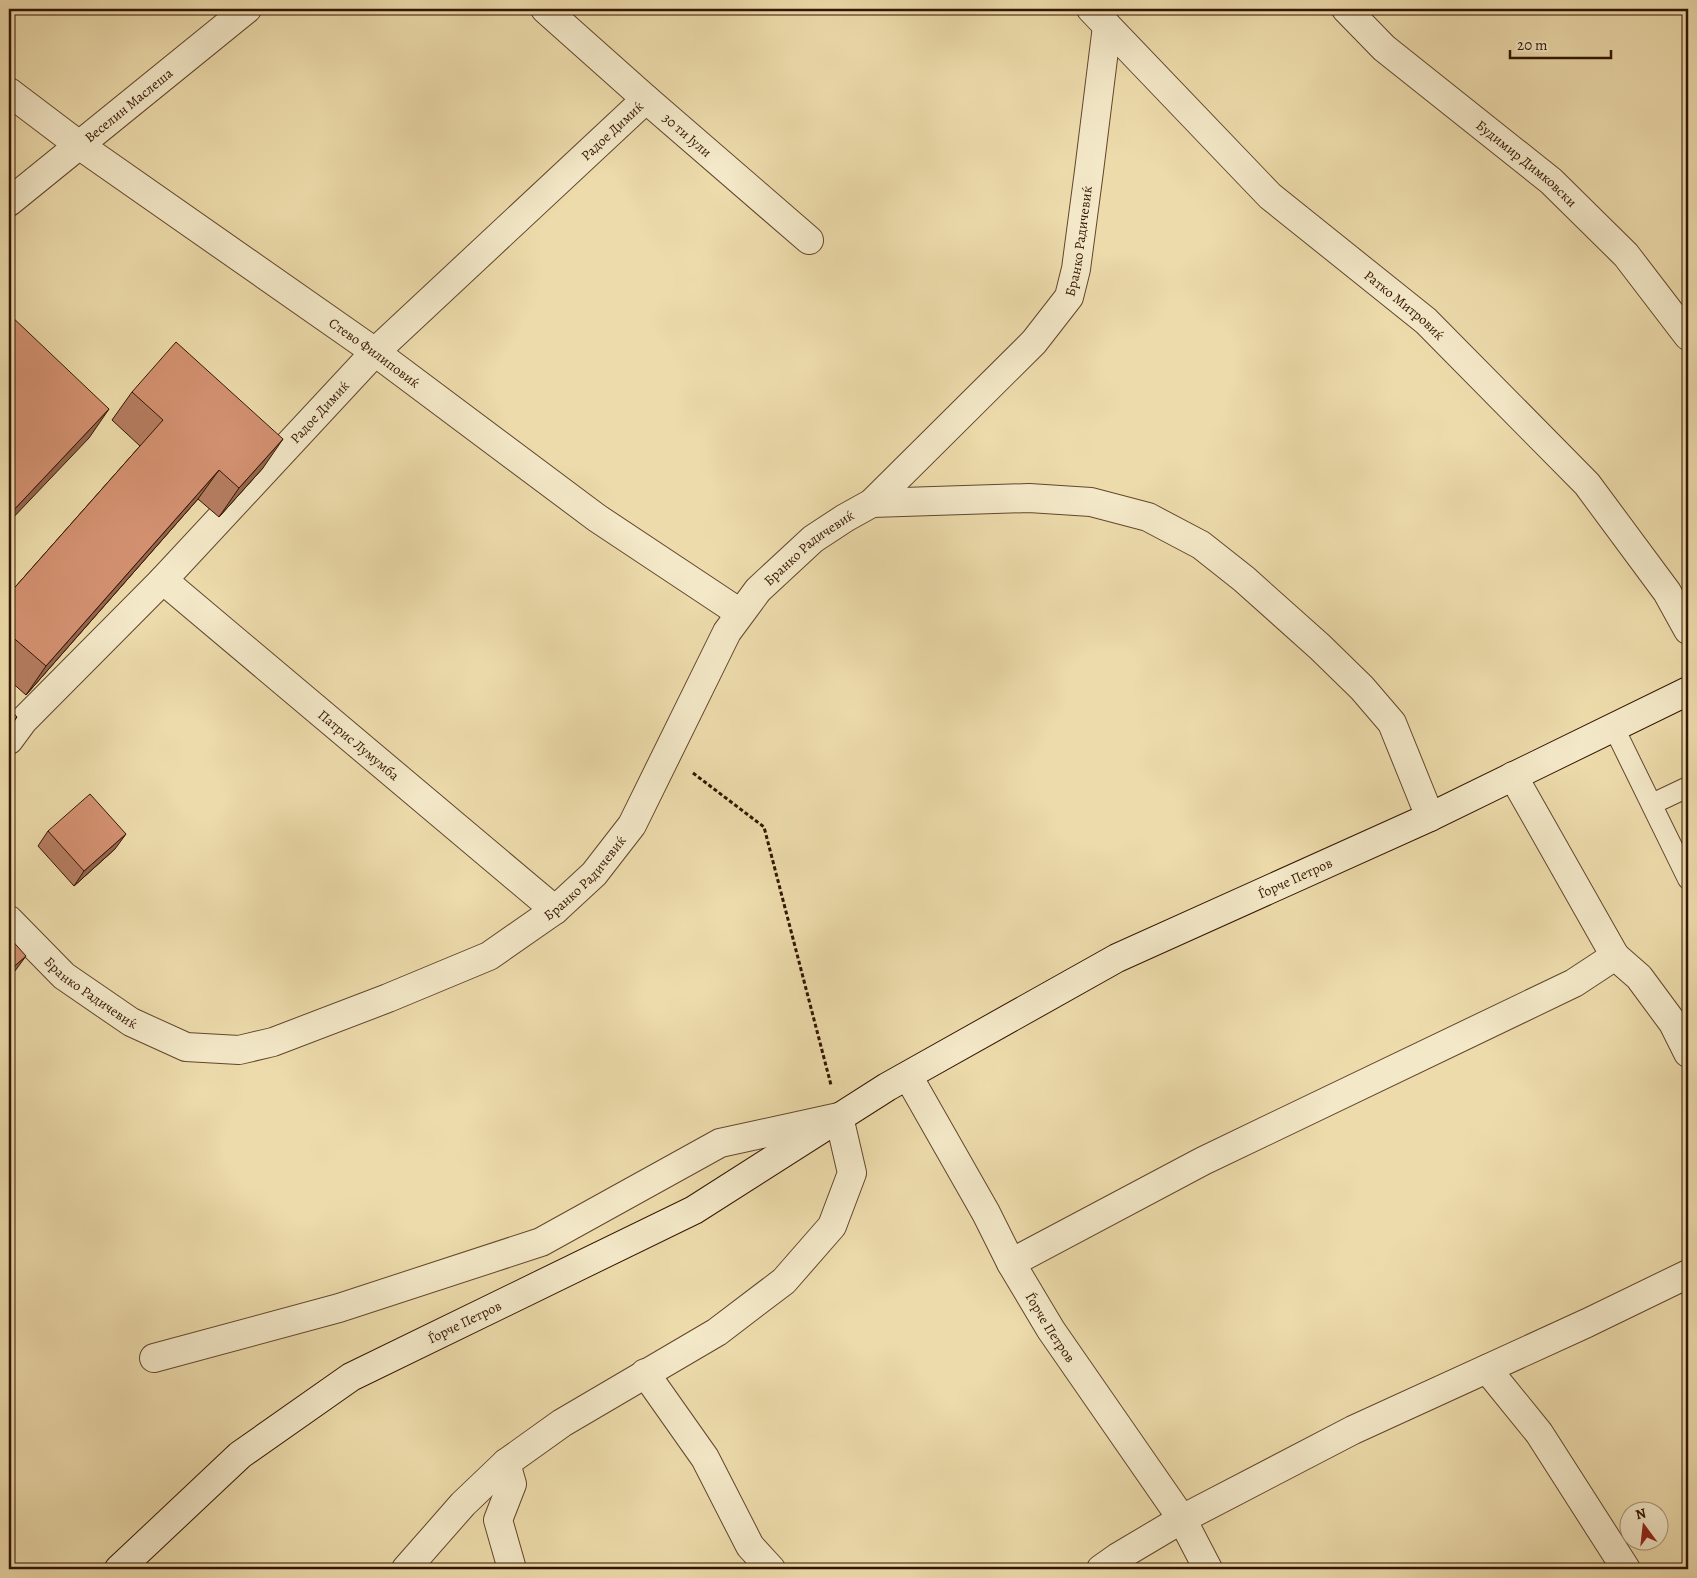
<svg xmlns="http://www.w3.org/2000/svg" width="1697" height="1578" viewBox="0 0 1697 1578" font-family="Alegreya,serif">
  <rect width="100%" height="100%" fill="#eddbab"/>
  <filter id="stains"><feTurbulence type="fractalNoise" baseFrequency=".004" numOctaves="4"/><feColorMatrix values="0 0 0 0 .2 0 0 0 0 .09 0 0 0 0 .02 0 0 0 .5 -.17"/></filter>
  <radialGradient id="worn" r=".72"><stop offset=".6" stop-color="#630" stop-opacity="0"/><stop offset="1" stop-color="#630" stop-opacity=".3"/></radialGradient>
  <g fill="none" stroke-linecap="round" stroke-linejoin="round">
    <g stroke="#62462c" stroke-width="22">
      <path id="lane" d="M1614 728 1688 879
        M1652 804 1688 787"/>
    </g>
    <g stroke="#62462c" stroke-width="30">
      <g id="street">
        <path id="s1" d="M545 9 646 99 809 240"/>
        <path id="s2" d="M1091 9 1270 196 1426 321 1587 484 1667 592 1688 630"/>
        <path id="s3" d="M1346 9 1384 48 1551 181 1626 255 1688 336"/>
        <path id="s4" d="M9 92 79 145 375 352 597 518 740 613"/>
        <path id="s5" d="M9 202 247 9"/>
        <path d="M872 503 1029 498 1091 502 1148 517 1201 545 1244 579 1320 647 1362 688 1392 723 1430 817"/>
        <path id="s6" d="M163 580 555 910"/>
        <path id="s7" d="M9 740 23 721 163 580 375 352 646 99"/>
        <path d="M1513 776 1615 956"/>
        <path id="s8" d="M9 920 64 976 131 1022 186 1047 239 1050 273 1042 388 998 489 956 555 910 594 874 632 825 727 632 758 590 813 539 845 518 872 503 1034 342 1069 297 1076 269 1089 171 1107 26"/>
        <path id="s9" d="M908 1076 986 1213 1011 1263 1051 1330 1182 1519 1208 1569"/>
        <path d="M1011 1263 1203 1161 1574 983 1615 956 1639 977 1673 1023 1688 1053"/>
        <path d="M154 1358 339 1308 541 1242 720 1143 839 1117 852 1173 832 1226 784 1281 717 1332 562 1423 506 1463 463 1504 406 1569"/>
        <path d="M1487 1369 1539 1433 1626 1569"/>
        <path d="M645 1373 705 1458 750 1546 771 1569"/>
        <path d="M506 1463 512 1484 498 1520 512 1569"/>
        <path d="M1101 1569 1118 1557 1182 1519 1353 1430 1587 1323 1688 1274"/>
      </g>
    </g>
    <g stroke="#331501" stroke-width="30">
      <g id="secondary">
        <path id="s10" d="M119 1569 240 1455 351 1377 694 1210 887 1087 1117 958 1430 817 1688 691"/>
      </g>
    </g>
    <path stroke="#331501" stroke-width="3" stroke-dasharray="4 2.5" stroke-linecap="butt" d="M693 773 764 827 831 1085"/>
    <use href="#lane" stroke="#f3e8c8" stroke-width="20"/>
    <use href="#street" stroke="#f3e8c8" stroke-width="28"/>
    <use href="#secondary" stroke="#f3e8c8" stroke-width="28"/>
  </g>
  <path fill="#b57d61" stroke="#331501" d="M132 392 263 468 219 517 198 499 26 695 9 680V594L140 446 112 420Z
    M48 831 115 849 74 886 38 846Z"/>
  <path fill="#94664f" stroke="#331501" d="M109 409 89 438 9 522V515Z
    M283 439 263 468 219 517 239 488Z
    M219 470 198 499 26 695 46 666Z
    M17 717 9 729V725Z
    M126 834 115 849 74 886 84 871Z
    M26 956 15 971 9 976V971Z"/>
  <path fill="#d39171" stroke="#331501" d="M9 314 109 409 9 515Z
    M176 342 283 439 239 488 219 470 46 666 9 634V594L163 420 132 392Z
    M9 708 17 717 9 725Z
    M90 794 126 834 84 871 48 831Z
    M9 937 26 956 9 971Z"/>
  <g text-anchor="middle" stroke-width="5" stroke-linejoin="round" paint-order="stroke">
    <g font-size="14" fill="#331501" stroke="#f3e8c8">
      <text dy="5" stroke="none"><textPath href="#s5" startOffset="154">Веселин Маслеша</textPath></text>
      <text dy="5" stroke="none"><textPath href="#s7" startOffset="858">Радое Димиќ</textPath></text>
      <text dy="5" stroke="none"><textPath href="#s1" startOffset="190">30 ти Јули</textPath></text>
      <text dy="5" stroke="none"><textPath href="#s3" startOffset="238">Будимир Димковски</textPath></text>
      <text dy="5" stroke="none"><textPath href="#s8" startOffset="1490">Бранко Радичевиќ</textPath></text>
      <text dy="5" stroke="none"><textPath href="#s2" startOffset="432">Ратко Митровиќ</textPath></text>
      <text dy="5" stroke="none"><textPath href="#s4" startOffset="449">Стево Филиповиќ</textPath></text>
      <text dy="5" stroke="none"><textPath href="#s7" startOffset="452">Радое Димиќ</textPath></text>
      <text dy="5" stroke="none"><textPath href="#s8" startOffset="1070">Бранко Радичевиќ</textPath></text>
      <text dy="5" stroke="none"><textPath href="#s6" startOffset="256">Патрис Лумумба</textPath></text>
      <text dy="5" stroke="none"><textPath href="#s8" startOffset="665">Бранко Радичевиќ</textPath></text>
      <text dy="5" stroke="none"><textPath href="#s10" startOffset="1371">Ѓорче Петров</textPath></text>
      <text dy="5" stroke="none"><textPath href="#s8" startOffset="110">Бранко Радичевиќ</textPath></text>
      <text dy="5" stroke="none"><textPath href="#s10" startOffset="428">Ѓорче Петров</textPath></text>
      <text dy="5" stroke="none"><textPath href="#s9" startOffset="289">Ѓорче Петров</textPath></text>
    </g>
  </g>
  <rect width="1697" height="1578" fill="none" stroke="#eddbab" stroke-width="30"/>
  <rect x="10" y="10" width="1677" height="1558" fill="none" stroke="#331501" stroke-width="2.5"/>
  <rect x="15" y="15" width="1667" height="1548" fill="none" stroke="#331501"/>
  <g transform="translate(1644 1526) rotate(345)"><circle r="24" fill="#f3e8c8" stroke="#a69478"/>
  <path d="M0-4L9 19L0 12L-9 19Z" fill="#8f2418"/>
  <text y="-8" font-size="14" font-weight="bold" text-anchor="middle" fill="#331501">N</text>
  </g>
  <path d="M1510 50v8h101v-8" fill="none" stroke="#331501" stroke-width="2.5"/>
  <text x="1517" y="50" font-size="15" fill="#331501" stroke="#f3e8c8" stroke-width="4" paint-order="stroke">20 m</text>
  <rect width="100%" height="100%" filter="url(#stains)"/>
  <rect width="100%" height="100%" fill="url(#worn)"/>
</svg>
